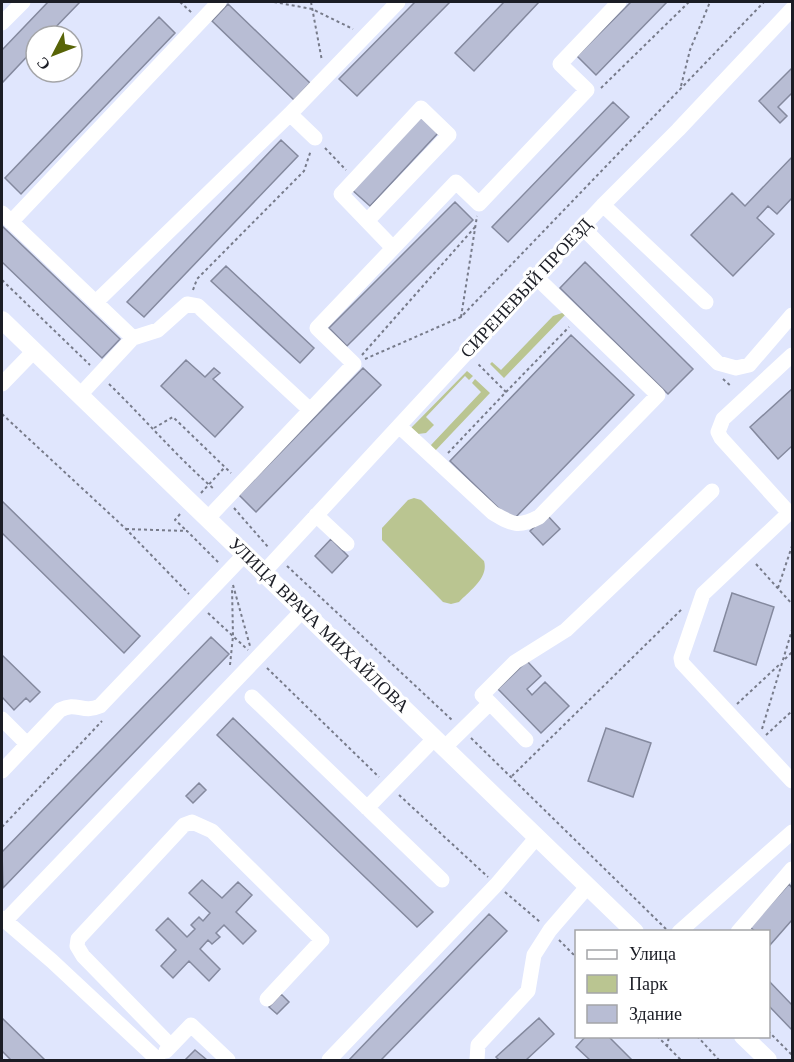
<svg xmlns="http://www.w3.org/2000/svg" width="794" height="1062" viewBox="0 0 794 1062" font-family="'Times New Roman',serif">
  <rect width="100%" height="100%" fill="#e0e6fd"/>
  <path fill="#bac591" d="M562 313 566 314 504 378 490 364 492 362 501 370 553 316Z
    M467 371 473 376 469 380 465 376 426 417 434 425 426 433 418 434 411 428Z
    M475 379 490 393 434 452 431 445 481 392 472 383Z
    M414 498 421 500 484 561C489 578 469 591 459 602L451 604 443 602 382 540V528L408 500Z"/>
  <path fill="#b8bdd4" stroke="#84899e" stroke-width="1.5" d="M48 2H80L47 36H36V47L2 83V50Z
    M415 2H450L357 96 339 79Z
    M504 2H539L474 71 455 53Z
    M631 2H667L596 75 577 56Z
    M228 4 310 83 294 100 212 21Z
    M159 17 175 33 21 194 5 178Z
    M792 68V93L778 107 787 116 780 123 759 101Z
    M613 102 629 117 508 242 492 227Z
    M420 114 439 132 370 206 351 189Z
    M281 140 298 156 144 317 127 302Z
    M792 157V198L777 214 768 206 757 218 774 234 733 276 691 235 732 193 745 206Z
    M455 202 473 220 347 346 329 328Z
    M2 226 120 339 102 358 2 262Z
    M585 262 693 369 668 394 560 288Z
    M226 266 314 348 300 363 211 281Z
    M571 335 634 395 512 521 450 461Z
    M186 360 205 377 214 368 220 373 213 379 243 407 215 437 161 386Z
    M363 368 381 385 256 512 239 495Z
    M792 389V446L778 459 750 427Z
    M2 501 140 636 124 653 2 533Z
    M547 515 560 529 543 545 530 531Z
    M331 539 348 556 332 573 315 556Z
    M732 593 774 607 756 665 714 651Z
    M211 637 229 654 3 888 2 852Z
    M2 655 40 692 30 702 26 698 14 710 2 697Z
    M527 661 541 676 527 689 532 695 545 682 569 706 541 733 498 689Z
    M233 718 433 912 417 927 217 735Z
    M606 728 651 743 633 797 588 781Z
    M199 783 206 790 193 803 186 796Z
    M202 880 222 898 238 882 252 895 236 912 256 931 243 944 224 925 216 933 220 937 212 944 208 940 200 949 220 969 209 981 189 961 173 978 161 966 176 950 156 930 168 918 187 937 195 929 191 925 199 917 203 921 210 913 189 893Z
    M789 884 792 888V920L770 945 768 932H756L750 927Z
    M489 914 507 931 381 1060H349Z
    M768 980 792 1005V1030L768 1005Z
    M281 994 289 1002 277 1014 269 1007Z
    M2 1018 45 1060H11L2 1051Z
    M539 1018 554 1034 526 1060H499L496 1057Z
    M586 1036H608L632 1060H590L576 1047Z
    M195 1050 207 1060H185Z"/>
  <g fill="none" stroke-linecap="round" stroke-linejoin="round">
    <path stroke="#777b8a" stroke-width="2" stroke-dasharray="3 3" stroke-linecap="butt" d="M180 2 192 13
      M274 2 312 9 353 29
      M311 2 322 61
      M681 86 690 50 710 2
      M601 88 689 2
      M325 148 346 170
      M2 280 90 365
      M193 290 197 279 304 171 311 150
      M461 317 477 216
      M362 355 475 227
      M365 359 461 317 764 2
      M723 379 732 387
      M109 384C145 419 177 457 215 490
      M506 392 569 327
      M2 414 126 529 189 594
      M154 428 173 417 231 473
      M448 453 506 392 477 363
      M201 493 225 467
      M234 508 268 547
      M180 514 175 520 187 531
      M126 529 187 531 219 563
      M756 564 792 604
      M287 566 452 720
      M233 585 250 646
      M778 588 792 546
      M208 613 248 650
      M785 659 792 652
      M230 665 233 636 232 587
      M267 668 379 777
      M737 704 781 663
      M762 729 792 630
      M766 735 792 711
      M471 738 666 929
      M512 776 683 608
      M399 795 488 877
      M2 827 102 721
      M505 892 540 922
      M559 940 576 957
      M768 1031 792 1055
      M657 1036 681 1060
      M697 1036 719 1060
      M667 1047 669 1036"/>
    <path stroke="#fff" stroke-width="15" d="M2 23 23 2
      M290 114 315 138
      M603 205 706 302
      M2 213 133 338
      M367 221 449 135 421 108 341 194 393 248
      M11 222 219 2
      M582 227 718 363 736 368 749 365 792 315
      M96 302 290 114 398 2
      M792 355 723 419 718 432 721 438 789 513 703 594 681 658 682 663 792 781
      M2 384 34 351
      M80 395 133 338 158 330 187 304 198 306 310 410
      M399 426 493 513C512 524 518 528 539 517L658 395 536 277
      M316 515 347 544
      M208 518 354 364 317 328 456 182 479 204 587 90 560 64 619 2
      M264 572 603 205 678 130 792 9
      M252 697 442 880
      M490 703 526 740
      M2 719 27 744
      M445 747 490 703 482 695 515 662 566 630 712 491
      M2 771 60 710C77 701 82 714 100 706L245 554
      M367 808 435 738
      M2 918 52 961 158 1060
      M5 921 303 610
      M679 932 792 832
      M738 932 792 869
      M171 1046 83 956 77 946 78 939 184 825 192 822 212 831 322 940 267 999
      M166 1051 191 1025 228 1060
      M329 1060 496 885 537 837
      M477 1060 478 1045 528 991 534 955 550 930 588 886"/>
    <path stroke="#fff" stroke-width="18" d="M2 320 635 932
      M743 1036 768 1060"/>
  </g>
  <g text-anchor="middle" stroke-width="6" stroke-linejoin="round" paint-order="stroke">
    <g font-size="18" fill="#1b1d25" stroke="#fff">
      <text transform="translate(526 288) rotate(-47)" y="6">СИРЕНЕВЫЙ ПРОЕЗД</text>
      <text transform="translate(319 625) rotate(44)" y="6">УЛИЦА ВРАЧА МИХАЙЛОВА</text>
    </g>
  </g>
  <rect width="794" height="1062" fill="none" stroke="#1b1d25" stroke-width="6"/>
  <rect x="575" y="930" width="195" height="108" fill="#ffffff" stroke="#a4a5a8" stroke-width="1.5"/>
  <rect x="587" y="950" width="30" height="9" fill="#ffffff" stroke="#a4a5a8" stroke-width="1.5"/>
  <text x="629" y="960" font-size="18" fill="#1b1d25">Улица</text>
  <rect x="587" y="975" width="30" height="18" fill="#bac591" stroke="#a4a5a8" stroke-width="1.5"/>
  <text x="629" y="990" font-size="18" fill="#1b1d25">Парк</text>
  <rect x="587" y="1005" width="30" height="18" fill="#b8bdd4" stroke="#a4a5a8" stroke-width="1.5"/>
  <text x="629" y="1020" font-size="18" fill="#1b1d25">Здание</text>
  <g transform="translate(54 54) rotate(228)"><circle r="28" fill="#ffffff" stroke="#a4a5a8" stroke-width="1.5"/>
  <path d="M0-4.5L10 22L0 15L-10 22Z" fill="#586407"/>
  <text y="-9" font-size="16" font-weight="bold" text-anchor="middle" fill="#1b1d25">С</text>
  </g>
</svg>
